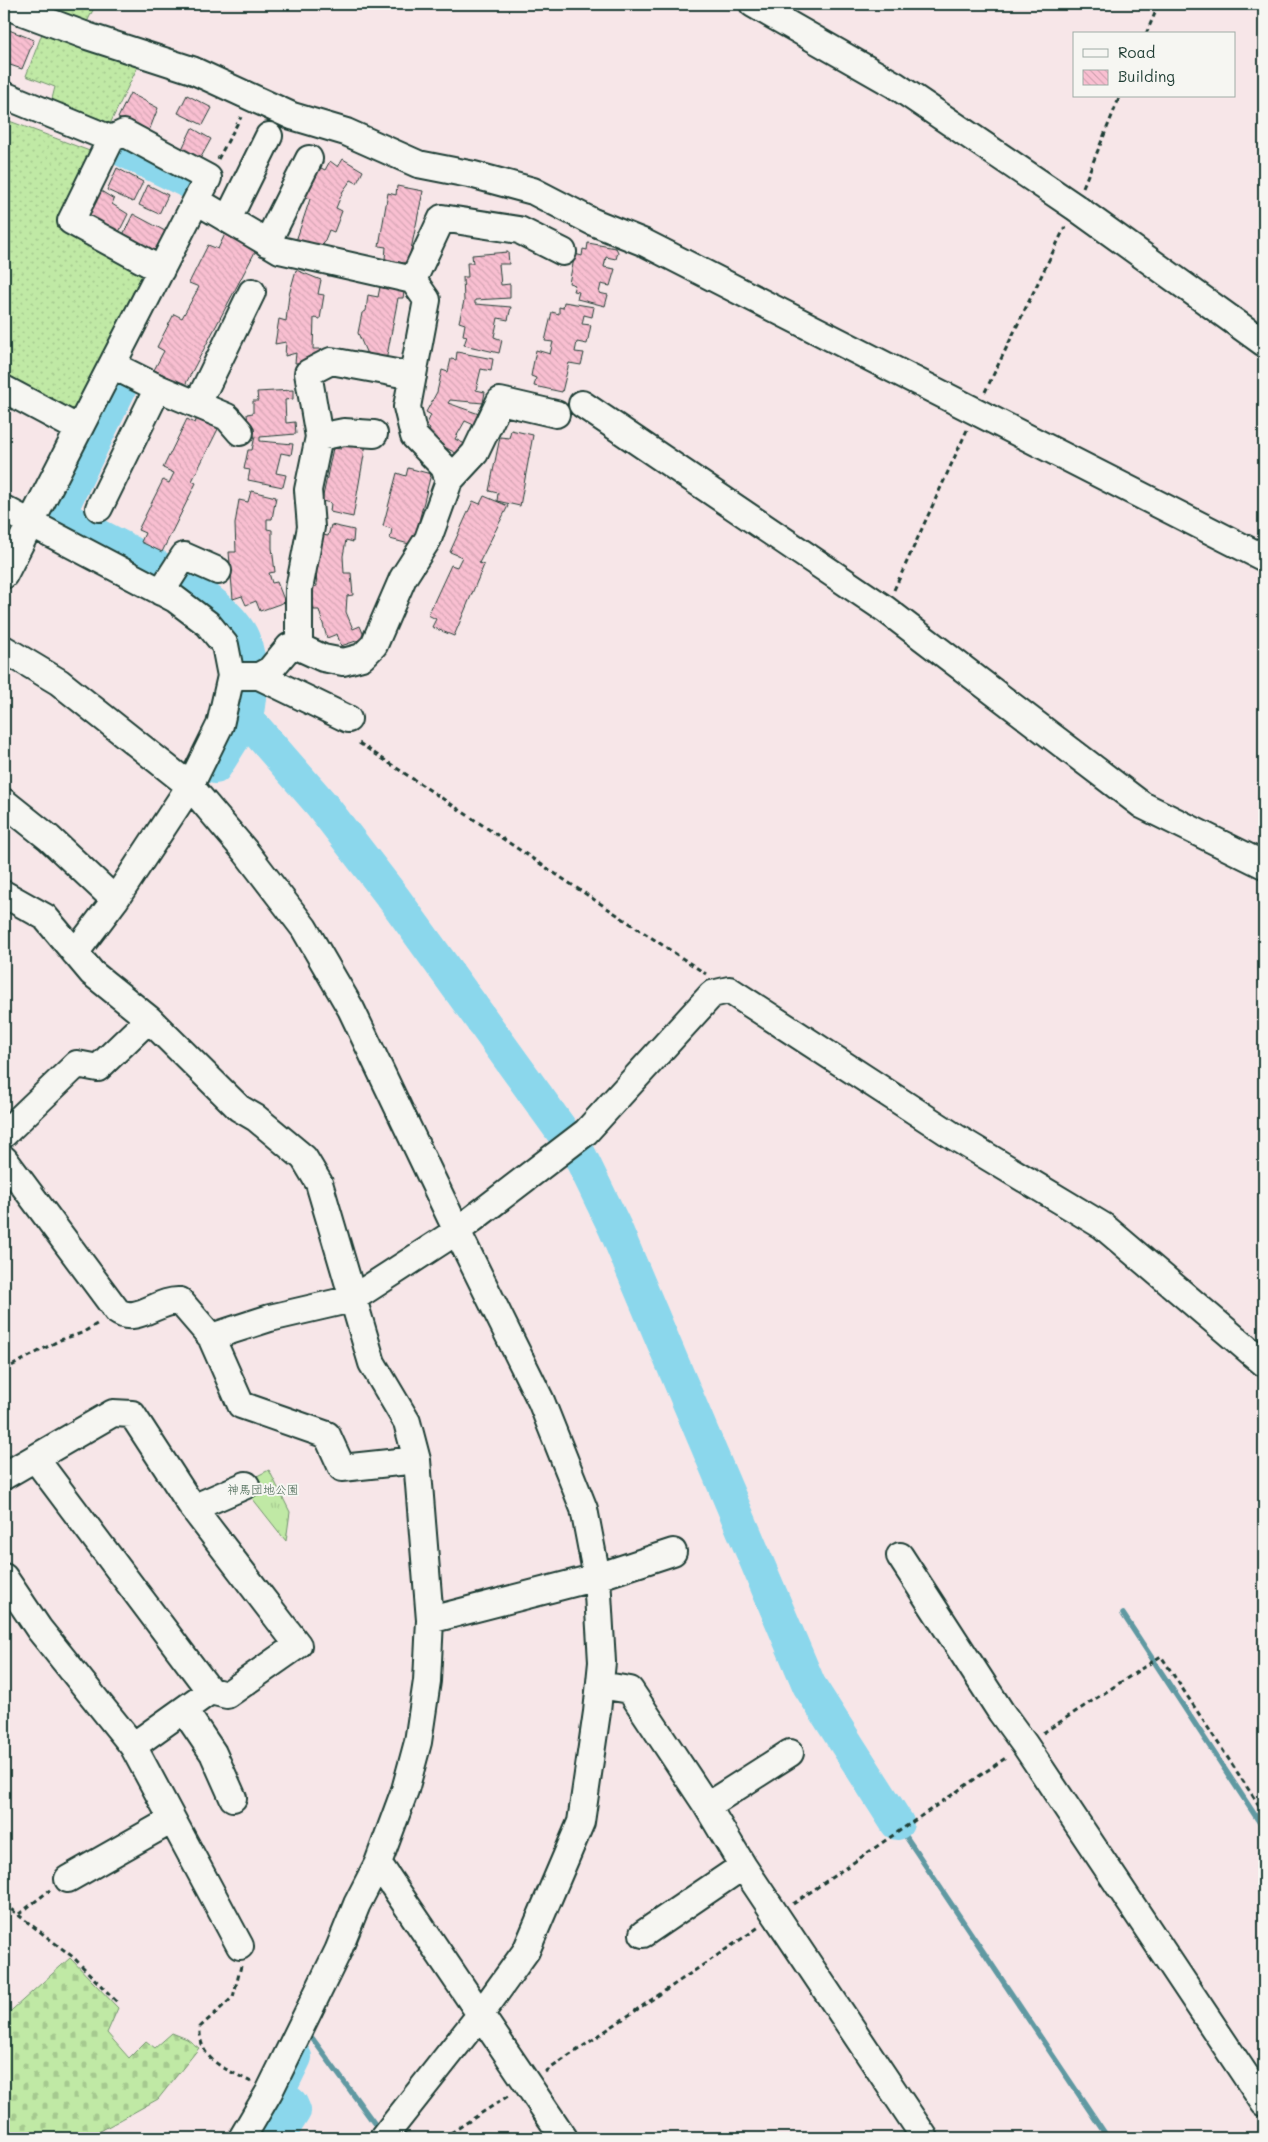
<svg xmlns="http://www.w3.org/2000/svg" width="1268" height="2142" viewBox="0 0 1268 2142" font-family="Mali,'Klee One',sans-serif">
  <defs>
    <pattern id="grass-dots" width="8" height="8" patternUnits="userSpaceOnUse" patternTransform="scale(1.25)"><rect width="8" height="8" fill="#c0e9a5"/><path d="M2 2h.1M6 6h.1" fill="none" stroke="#a5c98f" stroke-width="1.8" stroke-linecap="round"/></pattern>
    <pattern id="cemetery-stones" width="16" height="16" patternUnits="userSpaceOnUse" patternTransform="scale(1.25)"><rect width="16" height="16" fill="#c0e9a5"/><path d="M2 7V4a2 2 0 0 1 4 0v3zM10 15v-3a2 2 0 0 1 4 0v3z" fill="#a5c98f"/></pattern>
    <pattern id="park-tufts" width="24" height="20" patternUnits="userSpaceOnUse" patternTransform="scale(1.25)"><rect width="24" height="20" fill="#c0e9a5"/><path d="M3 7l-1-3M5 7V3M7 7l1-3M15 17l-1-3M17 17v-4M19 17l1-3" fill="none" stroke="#a5c98f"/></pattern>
    <pattern id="building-back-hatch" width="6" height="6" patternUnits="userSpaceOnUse" patternTransform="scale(1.25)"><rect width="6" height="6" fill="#f9bfd1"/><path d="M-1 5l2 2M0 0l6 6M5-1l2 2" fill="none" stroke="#d5a5b4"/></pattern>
  </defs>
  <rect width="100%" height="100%" fill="#f7e6e8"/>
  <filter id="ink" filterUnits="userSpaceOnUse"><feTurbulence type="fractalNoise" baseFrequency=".02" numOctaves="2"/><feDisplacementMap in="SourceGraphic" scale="10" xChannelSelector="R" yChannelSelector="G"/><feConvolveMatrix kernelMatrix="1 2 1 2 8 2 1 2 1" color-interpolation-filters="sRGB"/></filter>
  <g filter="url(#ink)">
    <path fill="url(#grass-dots)" stroke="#70936c" d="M25 4H96L85 26Z
      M43 31 139 64 108 128 51 103 55 87 26 76Z
      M4 119 103 156 71 221 161 270 79 429 4 389Z"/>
    <path fill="url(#cemetery-stones)" stroke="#70936c" d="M70 1958 118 2008 107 2033 129 2058 146 2041 155 2048 172 2033 187 2039 199 2048 158 2099 95 2134 94 2138H4V2017Z"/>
    <path fill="url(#park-tufts)" stroke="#70936c" d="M269 1470 290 1512 286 1541 241 1484Z"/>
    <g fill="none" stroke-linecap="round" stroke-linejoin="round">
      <path stroke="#6099a2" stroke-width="5.5" d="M1123 1614 1264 1829
        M897 1823 1108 2138
        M307 2031 374 2123"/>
      <path stroke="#8bd7ec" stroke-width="34" d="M117 147 187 181
        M122 383 63 505 66 519C110 543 224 593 243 639 253 664 251 692 246 718L321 804 395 900 580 1156 615 1228 809 1685 897 1823
        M215 767 246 718
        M277 2138 294 2111 291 2104 277 2094 295 2057"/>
    </g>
    <path fill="url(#building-back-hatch)" stroke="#1f3d34" d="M4 28 34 40 22 69 4 63Z
      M130 93 158 108 149 131 118 118Z
      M187 95 212 108 203 125 178 113Z
      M192 128 211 139 200 159 182 149Z
      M343 159 363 171 357 183 351 180 343 191 336 208 342 211 334 232 329 230 323 245 296 241 310 199 304 197 315 165 325 170 330 161 338 167Z
      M117 168 143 182 133 202 107 190Z
      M148 185 168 195 159 214 139 205Z
      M397 186 423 191 408 264 385 259 386 247 379 246 388 193 396 195Z
      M96 188 114 199 112 204 128 214 117 236 84 218Z
      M133 214 165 231 154 254 122 237Z
      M225 234 256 250 185 385 154 370 164 351 157 347 174 314 182 318 199 287 189 283 208 245 218 249Z
      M588 243 616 248 618 252 616 259 606 257 604 267 615 269 610 286 601 284 599 293 608 295 605 306 577 299 579 292 573 291 575 285 569 283 575 254 582 256 583 249 587 250Z
      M508 252 509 264H499L501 285 510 284V298L475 300V304L511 307 508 320 498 318 494 337 502 340 499 353 464 345 467 336 463 335 465 324 459 322 464 301 463 277H468L467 263H473L472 255Z
      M296 270 321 280 318 294 324 295 320 319 314 318 313 349H320V362L295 363 296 353 285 356 286 342 275 344 279 319 286 321 289 295Z
      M380 287 404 292 403 298H398L386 361 369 359 358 333 362 313 366 311 368 295 378 297Z
      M564 302 594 307 592 317 584 315 582 324 591 325 587 344 577 342 575 352 584 353 581 365 569 363 562 392 534 386 536 378 531 376 536 350 550 354 553 342 545 341 552 312 559 314V307L563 308Z
      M457 352 493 359 491 371 481 369 476 390 485 392 483 403 450 400 448 403 479 414 474 425 465 421 455 439 465 444 458 454 426 438 430 429 426 426 431 415 426 412 437 392 442 370 448 372 451 359 456 360Z
      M293 390V399L285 400 286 423 295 422 296 434 260 437V441L293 444 291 455 281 453 276 473 286 475 283 487 248 480 250 470 244 469 248 450H252L255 436H249L247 414 253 413V401H258L257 392Z
      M198 415 220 425 192 481 196 483 162 552 141 542 145 533 138 530 163 480 169 483 174 473 163 468 187 419 195 423Z
      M511 430 533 435 520 506 497 501 498 493 489 491 500 437 509 438Z
      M342 440 366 444 353 517 330 512 331 503 322 501 333 448 341 449Z
      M408 468 431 474 413 545 390 539 392 529 383 526 397 473 406 476Z
      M251 491 276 497 272 519H267V529L272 530V548L275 572 269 573 272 583 277 582 285 602 260 611 256 601 246 605 242 596 233 599 229 552H236L235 524 239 500 248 502Z
      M484 496 508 506 479 563 484 565 454 636 432 627 436 619 428 615 451 565 457 567 462 557 450 552 473 501 480 504Z
      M331 525 354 530 353 542 346 540 343 556 344 573H351L353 595 347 596 346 612 353 629 360 626 365 638 341 646 337 634 327 638 319 610H314L311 587 317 586 315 557 319 534 328 536Z"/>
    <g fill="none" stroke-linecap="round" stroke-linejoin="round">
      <g stroke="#1f3d34" stroke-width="30">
        <path id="minor" d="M753 4 895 85 1075 207 1264 343
          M4 5 87 36 192 70 292 116 346 132 418 164 474 175 533 191 593 222 645 243 1264 558
          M4 95 111 139 71 221 161 270
          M197 201 280 250 413 280 427 300 407 407 414 436 444 467 449 481 428 539 403 578 374 645 362 657 343 662 323 658 299 647H289L270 670 259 676H231
          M228 219 269 136
          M267 243 309 159
          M413 280 442 218 519 230 563 252
          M112 365 158 388 227 417 240 432
          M4 389 79 429
          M198 403 252 292
          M582 404 885 609 1142 805 1264 865
          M319 437 308 373 331 361 413 376
          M449 481 475 453 500 401 556 414
          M99 508 158 388
          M4 509 175 599 208 624 225 645 231 676 220 725 190 786 115 900 75 953
          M4 575 208 178 124 133 111 139
          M161 592 184 556 218 571
          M299 647V589L311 527 308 490 319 437 344 432 374 434
          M4 649 59 682 190 786 245 851 304 928 351 1009 457 1231 541 1401 584 1509 597 1577 602 1662 597 1712 581 1822 526 1951 480 2015 383 2138
          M259 676 348 719
          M4 802 49 838 115 900
          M4 894 45 917 92 973 149 1019 239 1108 256 1118 304 1158 319 1183 372 1363 407 1422 417 1460 430 1620 427 1681 418 1742 405 1790 378 1863 357 1904 338 1951 269 2092 242 2138
          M4 1134 77 1064 98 1068 149 1019
          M4 1159 117 1311C136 1325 159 1299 180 1301L211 1337 270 1318 352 1299 457 1231 586 1132 712 994 729 990 955 1137 1103 1226 1264 1363
          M211 1337 241 1405 327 1435 342 1468 417 1460
          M35 1458 210 1691
          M4 1476 113 1413 132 1414 193 1508 298 1645 227 1695 210 1691 133 1746
          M193 1508 246 1485
          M900 1556 1001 1712 1025 1745 1264 2103
          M4 1577 39 1629 133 1746 240 1946
          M430 1620 597 1577 673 1552
          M600 1685 630 1690 707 1806 743 1866 925 2138
          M184 1710 213 1753 233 1798
          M707 1806 790 1753
          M378 1863 564 2138
          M68 1879 172 1820
          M643 1934 743 1866"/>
      </g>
      <path stroke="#1f3d34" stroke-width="3" stroke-dasharray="5 4" stroke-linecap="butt" d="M1146 34 1159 4
        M218 159 241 117
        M1083 187 1120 96
        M985 392 1065 227
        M894 590 967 430
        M359 743 706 974
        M4 1370 60 1340 82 1333 100 1322
        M1043 1733 1161 1656 1264 1813
        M4 1904 73 1957 119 2004
        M793 1904 1007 1757
        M19 1914 50 1890
        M241 1966 233 1997 200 2027C198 2061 225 2068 251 2082
        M545 2072 759 1927
        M443 2138 508 2096"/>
      <use href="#minor" stroke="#f6f6f2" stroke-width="26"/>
    </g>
  </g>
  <g text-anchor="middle" stroke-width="4" stroke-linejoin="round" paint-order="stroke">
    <g font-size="12" fill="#3f5f4b" stroke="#f6f6f2">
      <text x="263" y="1494">神馬団地公園</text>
    </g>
  </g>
  <rect width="1268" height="2142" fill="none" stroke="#f6f6f2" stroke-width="20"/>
  <rect x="10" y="10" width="1248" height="2122" fill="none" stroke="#1f3d34" stroke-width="2" filter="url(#ink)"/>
  <rect x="1073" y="32" width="162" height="65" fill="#f6f6f2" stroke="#a0aca6"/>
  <rect x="1083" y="49" width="25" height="8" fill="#f6f6f2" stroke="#a0aca6"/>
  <text x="1118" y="58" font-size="15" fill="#1f3d34">Road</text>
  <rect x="1083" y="70" width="25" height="15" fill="url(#building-back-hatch)" stroke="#a0aca6"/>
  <text x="1118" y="82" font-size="15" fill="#1f3d34">Building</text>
</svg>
